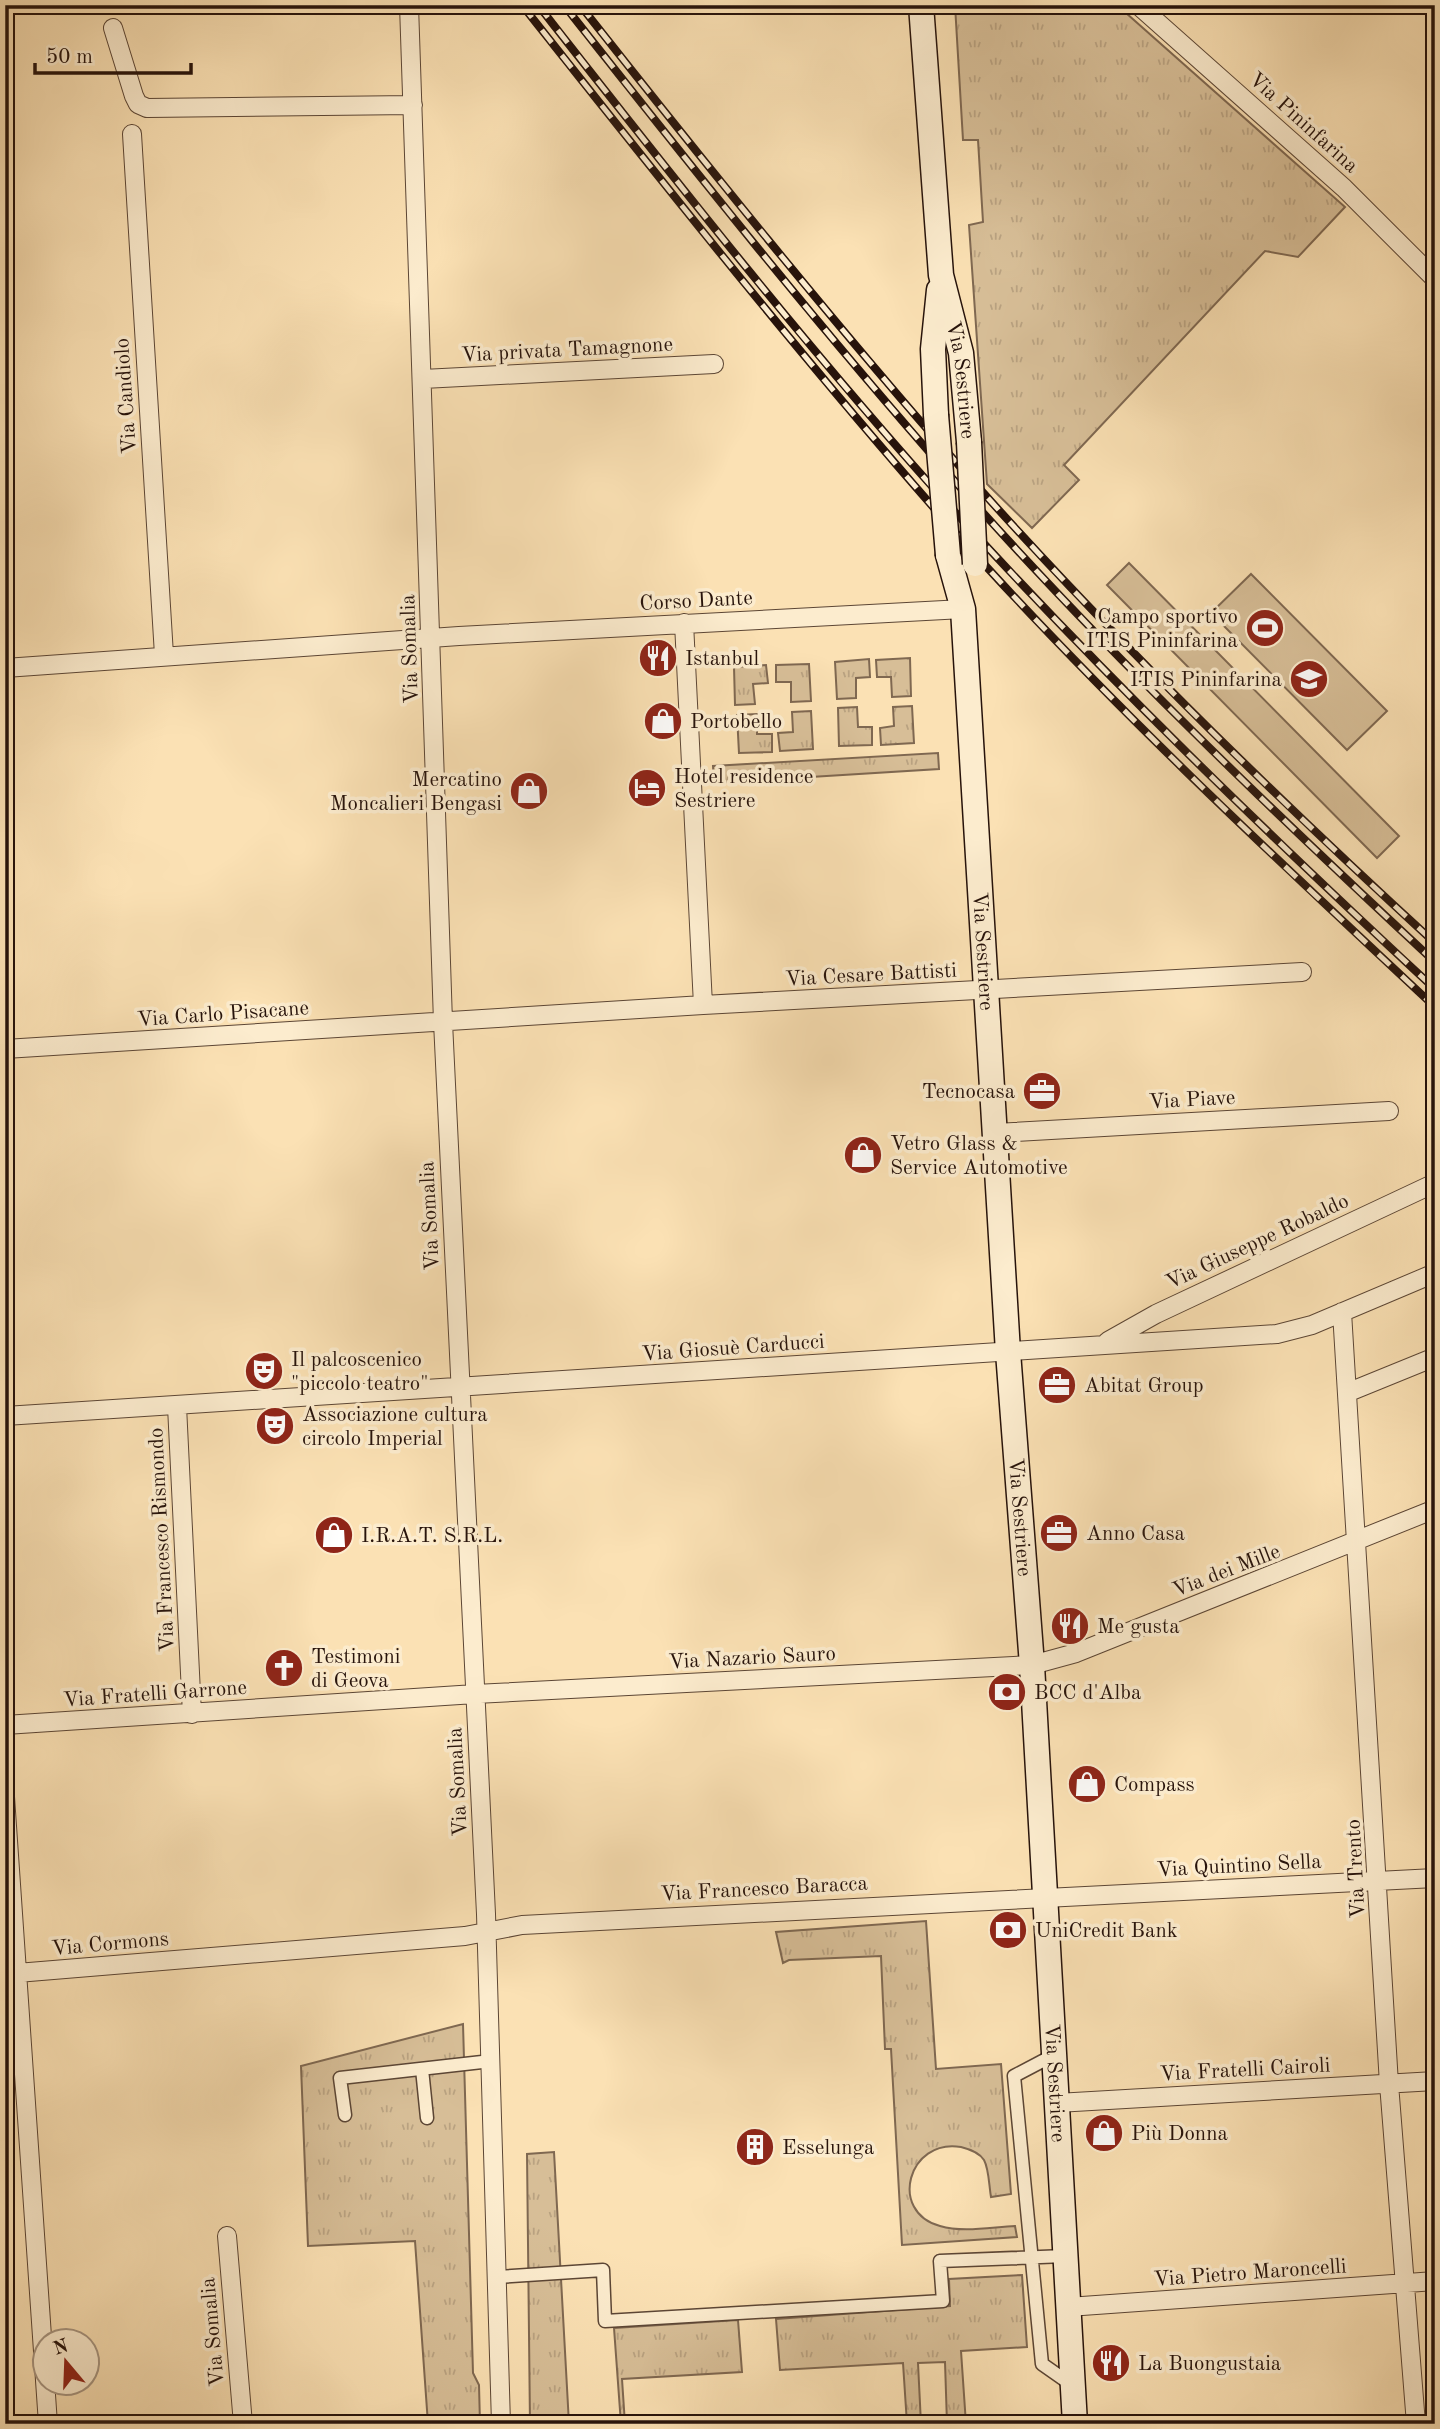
<svg xmlns="http://www.w3.org/2000/svg" width="1440" height="2429" viewBox="0 0 1440 2429" font-family="'Old Standard TT',serif">
  <defs>
    <pattern id="grass-tufts" width="24" height="20" patternUnits="userSpaceOnUse" patternTransform="scale(1.75)"><rect width="24" height="20" fill="#d7be97"/><path d="M3 7l-1-3M5 7V3M7 7l1-3M15 17l-1-3M17 17v-4M19 17l1-3" fill="none" stroke="#b9a281"/></pattern>
  </defs>
  <rect width="100%" height="100%" fill="#fbe1b4"/>
  <filter id="stains"><feTurbulence type="fractalNoise" baseFrequency=".00286" numOctaves="4"/><feColorMatrix values="0 0 0 0 .2 0 0 0 0 .09 0 0 0 0 .02 0 0 0 .5 -.17"/></filter>
  <radialGradient id="worn" r=".72"><stop offset=".6" stop-color="#630" stop-opacity="0"/><stop offset="1" stop-color="#630" stop-opacity=".3"/></radialGradient>
  <path fill="url(#grass-tufts)" stroke="#7f6851" stroke-width="2" d="M955 5H1117L1345 207 1298 257 1265 251 1064 465 1079 480 1032 528 987 484 969 225 983 222 978 140H963Z
    M910 658 911 696 892 697 891 677H877L876 660Z
    M869 659 870 677 856 678V698L837 699 835 662Z
    M809 664 811 701 791 702V682H776V665Z
    M766 665 768 683 753 684 755 704 735 705 734 667Z
    M912 706 914 743 881 745 880 728 894 726 893 707Z
    M857 707 858 727H872V745L839 746 838 708Z
    M811 711 813 749 780 751 778 733 793 732 792 712Z
    M757 714V734H772V752L739 753 737 715Z
    M938 753 939 769 714 783 713 766Z
    M926 1921 936 2069 1001 2064 1011 2194 991 2197C989 2186 989 2169 984 2160 979 2152 969 2149 961 2147 908 2138 888 2212 940 2226 963 2233 992 2227 1015 2226L1017 2237 902 2245 891 2049H885L881 1956 789 1960 783 1963 776 1932Z
    M463 2024 473 2373 479 2385 480 2424H428L415 2241 308 2246 301 2066Z
    M554 2152 569 2424H530L527 2154Z
    M1022 2275 1027 2347 961 2351 966 2424H947L945 2362 918 2363 921 2424H907L903 2363 780 2370 776 2319 950 2306 949 2279Z
    M738 2320 742 2372 622 2379 625 2424H621L614 2328Z"/>
  <path fill="#d7be97" stroke="#7f6851" stroke-width="2" d="M1129 563 1399 836 1377 858 1107 585Z
    M1251 574 1387 711 1347 750 1211 613Z"/>
  <g fill="none" stroke-linecap="round" stroke-linejoin="round">
    <g stroke="#5c4635" stroke-width="15">
      <path id="pedestrian" d="M1054 2055 1014 2076 1042 2364 1072 2385
        M422 2069 427 2118
        M345 2115 340 2078 491 2061
        M497 2277 603 2270 605 2321 943 2301 940 2261 1065 2256"/>
    </g>
    <g stroke="#5c4635" stroke-width="20">
      <path id="minor" d="M409 5 443 1022 486 1914 501 2424
        M1138 5 1344 188 1435 279
        M113 28 134 96 138 104 147 108 413 105
        M132 134 164 655
        M423 379 714 364
        M684 623 703 1005
        M5 668 459 636 963 609
        M5 1049 703 1005 1302 972
        M996 1133 1389 1111
        M1342 1312 1389 2084 1416 2424
        M1108 1341 1156 1314 1435 1183
        M1349 1392 1435 1357
        M177 1406 192 1714
        M5 1416 1277 1334 1312 1325 1435 1273
        M5 1725 475 1694 1032 1665 1076 1653 1435 1509
        M5 1797 48 2424
        M5 1974 465 1936 522 1925 1435 1878
        M1057 2103 1435 2081
        M227 2236 243 2424
        M1068 2307 1435 2281"/>
    </g>
    <g stroke="#27130b" stroke-width="27">
      <g id="secondary">
        <path id="s1" d="M921 5 941 275 961 353 969 442"/>
        <path d="M936 415 933 349 939 290"/>
        <path id="s2" d="M948 555 963 609 1008 1352 1032 1665 1075 2424"/>
      </g>
    </g>
    <use href="#pedestrian" stroke="#fcecce" stroke-width="12"/>
    <use href="#minor" stroke="#fcecce" stroke-width="18"/>
    <use href="#secondary" stroke="#fcecce" stroke-width="24"/>
    <g stroke="#27130b" stroke-width="8">
      <path id="rail" d="M522 5C663 183 805 362 955 532 1105 700 1271 854 1435 1007
        M538 5C673 177 808 350 955 512 1107 679 1269 835 1435 989
        M564 5C690 165 817 325 952 478 1103 649 1268 807 1435 962
        M580 5C704 162 830 319 962 469 1110 636 1270 792 1435 943"/>
    </g>
    <use href="#rail" stroke="#fcecce" stroke-width="5" stroke-dasharray="16" stroke-linecap="butt"/>
    <g stroke="#27130b" stroke-width="27" stroke-linecap="butt">
      <path id="secondary-bridge" d="M936 415 948 555
        M969 442 975 564"/>
    </g>
    <use href="#secondary-bridge" stroke="#fcecce" stroke-width="24"/>
  </g>
  <defs>
    <g id="stadium-disc" transform="scale(2.0125)"><circle r="9.5" fill="#8f2418" stroke="#fcecce"/><path d="M0-5a6.5 5 0 1 0 0 10a6.5 5 0 1 0 0-10ZM-3.5-1.8h7v3.6h-7Z" fill="#fff"/></g>
    <g id="restaurant-disc" transform="scale(2.0125)"><circle r="9.5" fill="#8f2418" stroke="#fcecce"/><path d="M-5-6h1v4h1v-4h1v4h1v-4h1v5L-1.5 .5V6h-2V.5L-5-1ZM5-6V6H3V1.5H1.5Q1.5-4 5-6Z" fill="#fff"/></g>
    <g id="school-disc" transform="scale(2.0125)"><circle r="9.5" fill="#8f2418" stroke="#fcecce"/><path d="M0-5L7-2L0 1L-7-2ZM-4 1L0 2.5L4 1V4Q0 6-4 4Z" fill="#fff"/></g>
    <g id="shop-disc" transform="scale(2.0125)"><circle r="9.5" fill="#8f2418" stroke="#fcecce"/><path d="M-5-2.5h2.3a2.7 3.5 0 0 1 5.4 0H5L5.5 6h-11ZM-1.5-2.5h3a1.5 2.3 0 0 0-3 0Z" fill="#fff"/></g>
    <g id="hotel-disc" transform="scale(2.0125)"><circle r="9.5" fill="#8f2418" stroke="#fcecce"/><path d="M-6-4.5h1.5V1H6V5H4.5V3h-9V5H-6ZM-4 0a1.8 1.8 0 1 1 3.6 0ZM.5 0V-2.5h3Q6-2.5 6 0Z" fill="#fff"/></g>
    <g id="office-disc" transform="scale(2.0125)"><circle r="9.5" fill="#8f2418" stroke="#fcecce"/><path d="M-6-3h4V-5.5h4V-3h4V5H-6ZM-1-4.5V-3h2v-1.5ZM-6 0V1H6V0Z" fill="#fff"/></g>
    <g id="theatre-disc" transform="scale(2.0125)"><circle r="9.5" fill="#8f2418" stroke="#fcecce"/><path d="M-5-5.5Q0-4 5-5.5V0Q5 5 0 6Q-5 5-5 0ZM-3.3-2.5H-1v1.5H-3.3ZM1-2.5H3.3v1.5H1ZM-2.8 1Q0 5.5 2.8 1Z" fill="#fff"/></g>
    <g id="church-disc" transform="scale(2.0125)"><circle r="9.5" fill="#8f2418" stroke="#fcecce"/><path d="M-1.2-6h2.4v3.5h3.3v2.4h-3.3V6h-2.4V-.1h-3.3v-2.4h3.3Z" fill="#fff"/></g>
    <g id="bank-disc" transform="scale(2.0125)"><circle r="9.5" fill="#8f2418" stroke="#fcecce"/><path d="M-6-4H6V4H-6ZM0-2.3a2.3 2.3 0 1 0 0 4.6a2.3 2.3 0 1 0 0-4.6Z" fill="#fff"/></g>
    <g id="building-disc" transform="scale(2.0125)"><circle r="9.5" fill="#8f2418" stroke="#fcecce"/><path d="M-4-6H4V6H1V3H-1V6H-4ZM-2.5-4.3h1.7v1.8h-1.7ZM.8-4.3h1.7v1.8H.8ZM-2.5-1h1.7V.8h-1.7ZM.8-1h1.7V.8H.8Z" fill="#fff"/></g>
  </defs>
  <g fill-rule="evenodd">
    <use href="#stadium-disc" x="1265" y="628"/>
    <use href="#restaurant-disc" x="658" y="658"/>
    <use href="#school-disc" x="1309" y="679"/>
    <use href="#shop-disc" x="663" y="721"/>
    <use href="#hotel-disc" x="647" y="788"/>
    <use href="#shop-disc" x="529" y="791"/>
    <use href="#office-disc" x="1042" y="1091"/>
    <use href="#shop-disc" x="863" y="1155"/>
    <use href="#theatre-disc" x="264" y="1371"/>
    <use href="#office-disc" x="1057" y="1385"/>
    <use href="#theatre-disc" x="275" y="1426"/>
    <use href="#office-disc" x="1059" y="1533"/>
    <use href="#shop-disc" x="334" y="1535"/>
    <use href="#restaurant-disc" x="1070" y="1626"/>
    <use href="#church-disc" x="284" y="1668"/>
    <use href="#bank-disc" x="1007" y="1692"/>
    <use href="#shop-disc" x="1087" y="1784"/>
    <use href="#bank-disc" x="1008" y="1930"/>
    <use href="#shop-disc" x="1104" y="2133"/>
    <use href="#building-disc" x="755" y="2147"/>
    <use href="#restaurant-disc" x="1111" y="2363"/>
  </g>
  <g text-anchor="middle" stroke-width="7" stroke-linejoin="round" paint-order="stroke">
    <g font-size="21" fill="#27130b" stroke="#fcecce">
      <text transform="translate(1304 122) rotate(42)" y="7">Via Pininfarina</text>
      <text transform="translate(567 349) rotate(-3)" y="7">Via privata Tamagnone</text>
      <text dy="7" stroke="none"><textPath href="#s1" startOffset="378">Via Sestriere</textPath></text>
      <text transform="translate(125 396) rotate(-94)" y="7">Via Candiolo</text>
      <text transform="translate(696 600) rotate(-3)" y="7">Corso Dante</text>
      <text transform="translate(409 649) rotate(-92)" y="7">Via Somalia</text>
      <text dy="7" stroke="none"><textPath href="#s2" startOffset="399">Via Sestriere</textPath></text>
      <text transform="translate(871 974) rotate(-3)" y="7">Via Cesare Battisti</text>
      <text transform="translate(223 1013) rotate(-4)" y="7">Via Carlo Pisacane</text>
      <text transform="translate(1192 1099) rotate(-3)" y="7">Via Piave</text>
      <text transform="translate(429 1216) rotate(-93)" y="7">Via Somalia</text>
      <text transform="translate(1257 1241) rotate(-25)" y="7">Via Giuseppe Robaldo</text>
      <text transform="translate(733 1347) rotate(-4)" y="7">Via Giosuè Carducci</text>
      <text dy="7" stroke="none"><textPath href="#s2" startOffset="966">Via Sestriere</textPath></text>
      <text transform="translate(161 1540) rotate(-93)" y="7">Via Francesco Rismondo</text>
      <text transform="translate(1226 1570) rotate(-21)" y="7">Via dei Mille</text>
      <text transform="translate(752 1657) rotate(-3)" y="7">Via Nazario Sauro</text>
      <text transform="translate(155 1693) rotate(-4)" y="7">Via Fratelli Garrone</text>
      <text transform="translate(457 1782) rotate(-93)" y="7">Via Somalia</text>
      <text transform="translate(1239 1865) rotate(-3)" y="7">Via Quintino Sella</text>
      <text transform="translate(1355 1869) rotate(-93)" y="7">Via Trento</text>
      <text transform="translate(764 1888) rotate(-3)" y="7">Via Francesco Baracca</text>
      <text transform="translate(110 1943) rotate(-5)" y="7">Via Cormons</text>
      <text transform="translate(1245 2069) rotate(-3)" y="7">Via Fratelli Cairoli</text>
      <text dy="7" stroke="none"><textPath href="#s2" startOffset="1533">Via Sestriere</textPath></text>
      <text transform="translate(1250 2272) rotate(-4)" y="7">Via Pietro Maroncelli</text>
      <text transform="translate(212 2332) rotate(-95)" y="7">Via Somalia</text>
    </g>
    <g font-size="21" fill="#27130b" stroke="#fcecce" text-anchor="start">
      <text x="1238" y="623" text-anchor="end">Campo sportivo<tspan x="1238" dy="24">ITIS Pininfarina</tspan></text>
      <text x="685" y="665">Istanbul</text>
      <text x="1282" y="686" text-anchor="end">ITIS Pininfarina</text>
      <text x="690" y="728">Portobello</text>
      <text x="674" y="783">Hotel residence<tspan x="674" dy="24">Sestriere</tspan></text>
      <text x="502" y="786" text-anchor="end">Mercatino<tspan x="502" dy="24">Moncalieri Bengasi</tspan></text>
      <text x="1015" y="1098" text-anchor="end">Tecnocasa</text>
      <text x="890" y="1150">Vetro Glass &amp;<tspan x="890" dy="24">Service Automotive</tspan></text>
      <text x="291" y="1366">Il palcoscenico<tspan x="291" dy="24">"piccolo teatro"</tspan></text>
      <text x="1084" y="1392">Abitat Group</text>
      <text x="302" y="1421">Associazione cultura<tspan x="302" dy="24">circolo Imperial</tspan></text>
      <text x="1086" y="1540">Anno Casa</text>
      <text x="361" y="1542">I.R.A.T. S.R.L.</text>
      <text x="1097" y="1633">Me gusta</text>
      <text x="311" y="1663">Testimoni<tspan x="311" dy="24">di Geova</tspan></text>
      <text x="1034" y="1699">BCC d'Alba</text>
      <text x="1114" y="1791">Compass</text>
      <text x="1035" y="1937">UniCredit Bank</text>
      <text x="1131" y="2140">Più Donna</text>
      <text x="782" y="2154">Esselunga</text>
      <text x="1138" y="2370">La Buongustaia</text>
    </g>
  </g>
  <rect width="1440" height="2429" fill="none" stroke="#fbe1b4" stroke-width="28"/>
  <rect x="7" y="7" width="1426" height="2415" fill="none" stroke="#27130b" stroke-width="3.5"/>
  <rect x="14" y="14" width="1412" height="2401" fill="none" stroke="#27130b" stroke-width="2"/>
  <g transform="translate(66 2362) rotate(341)"><circle r="33" fill="#fcecce" stroke="#a79580" stroke-width="2"/>
  <path d="M0-5L12 26L0 18L-12 26Z" fill="#8f2418"/>
  <text y="-10" font-size="19" font-weight="bold" text-anchor="middle" fill="#27130b">N</text>
  </g>
  <path d="M35 63v10h156v-10" fill="none" stroke="#27130b" stroke-width="3.5"/>
  <text x="46" y="63" font-size="21" fill="#27130b" stroke="#fcecce" stroke-width="5" paint-order="stroke">50 m</text>
  <rect width="100%" height="100%" filter="url(#stains)"/>
  <rect width="100%" height="100%" fill="url(#worn)"/>
</svg>
